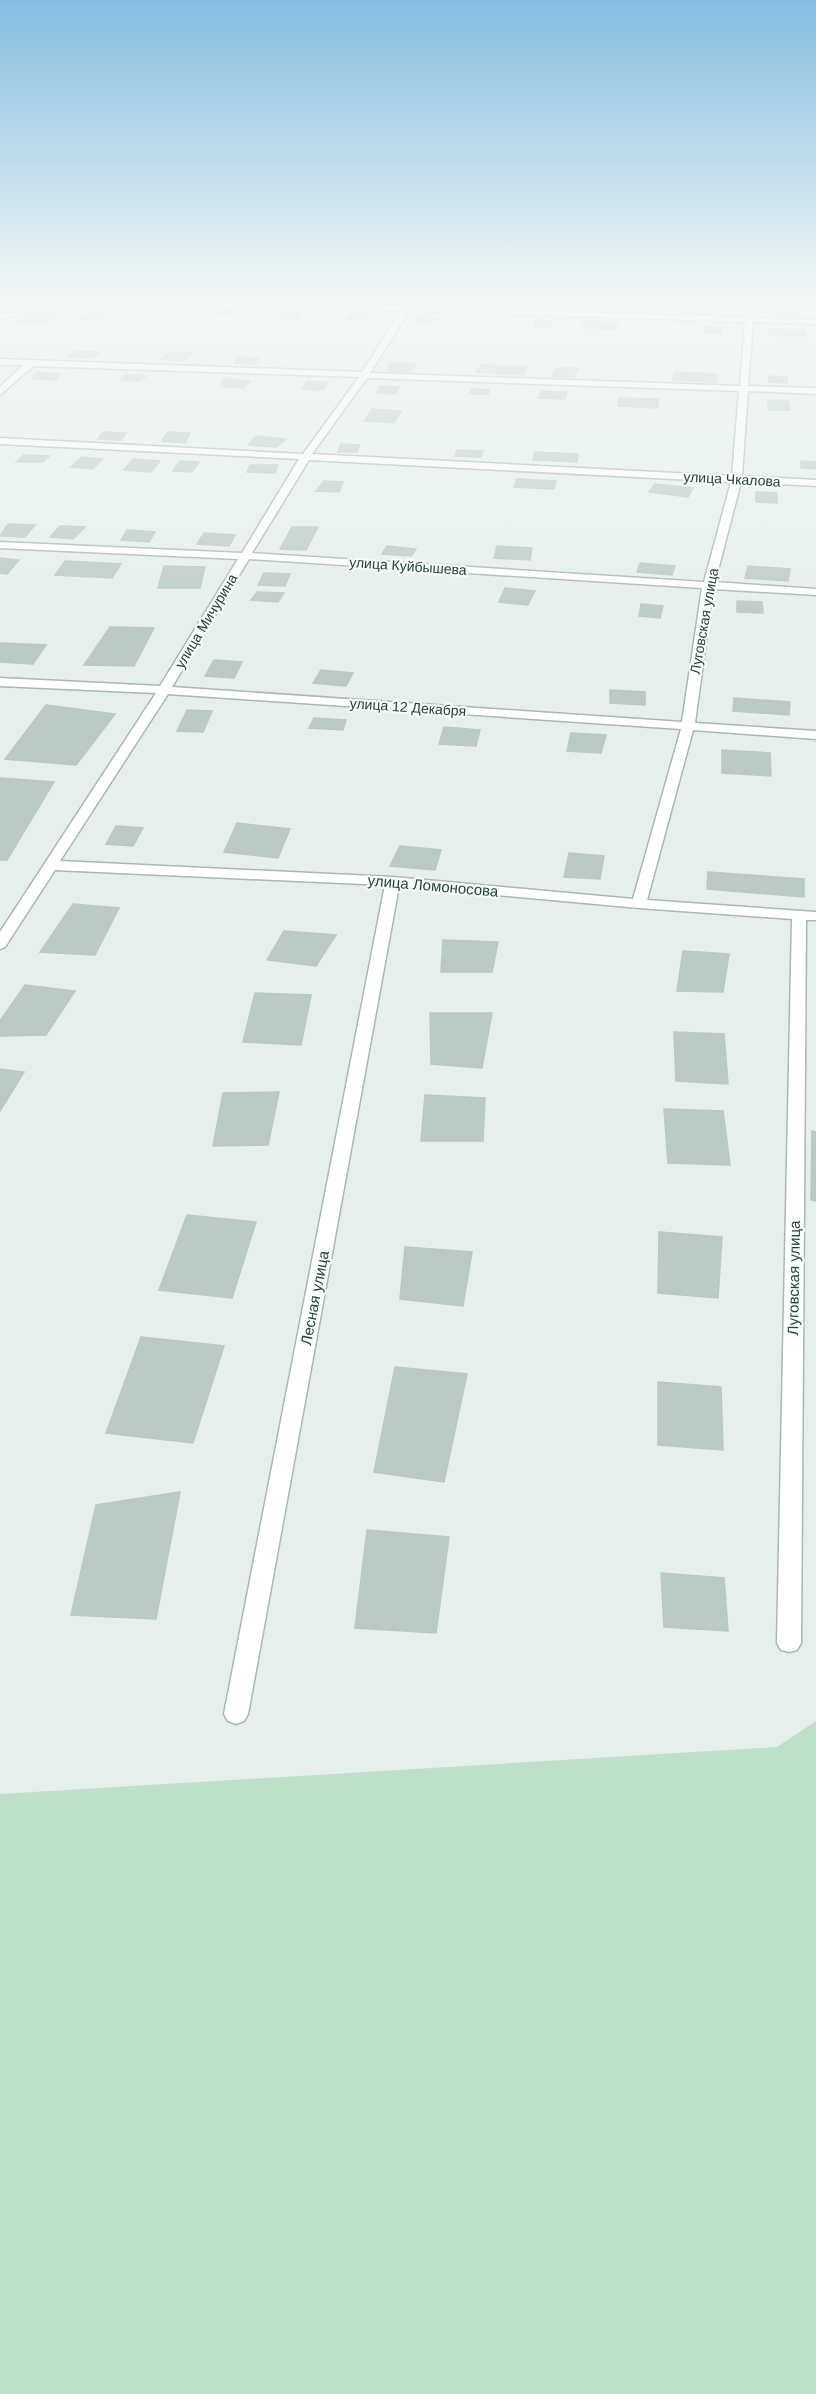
<svg xmlns="http://www.w3.org/2000/svg" width="816" height="2394" viewBox="0 0 816 2394" font-family="Arial,sans-serif">
  <rect width="100%" height="100%" fill="#e6efeb"/>
  <path fill="#bfe0c8" d="M816 1721V2394H0V1794L777 1747Z"/>
  <path fill="#bbcac4" stroke="#b8c9c2" stroke-width="1.5" d="M432 299H453L450 304 430 303Z
    M547 299H555L580 300 578 307 545 306Z
    M705 302 723 303 722 309 704 308Z
    M617 305 637 306 635 310 615 309Z
    M95 307 109 308 96 320H82Z
    M219 309H235L231 315H215Z
    M773 310 797 311 798 316H775Z
    M30 311 60 312 49 323 18 322Z
    M282 311 302 312 298 318 278 317Z
    M350 313 368 314 364 321 345 320Z
    M420 317 439 318 435 322 415 321Z
    M535 320 552 321 551 327H534Z
    M584 321 617 322 616 329 583 328Z
    M705 326 721 327V333H705Z
    M769 329 805 330 806 336 768 335Z
    M73 351 99 352 94 358 68 357Z
    M170 352 191 353 183 361 162 359Z
    M238 357 259 358 255 364 234 363Z
    M389 363 416 364 409 372 387 370Z
    M481 365 527 366 524 375 476 372Z
    M557 368H578L574 377 552 376Z
    M38 372 60 374 55 380 32 379Z
    M674 372 717 374 716 382 673 380Z
    M126 374 146 376 139 381 120 380Z
    M769 376 787 377V383L768 382Z
    M223 379 250 381 243 388 221 386Z
    M307 381 328 382 323 390 302 389Z
    M380 386 400 387 395 394 377 393Z
    M472 389 490 390 488 394H469Z
    M541 391 567 392 565 399 539 398Z
    M619 398 658 399V408L618 406Z
    M768 400 788 401 790 410H768Z
    M372 409 401 411 394 423 364 421Z
    M103 432 126 433 121 440 98 439Z
    M168 432 190 433 185 443 162 441Z
    M256 436 286 439 277 447 248 445Z
    M341 444 360 445 357 452H338Z
    M457 450 483 451 481 457 455 456Z
    M535 452 578 454 577 462 533 460Z
    M24 455 49 456 43 462H16Z
    M82 457 103 459 92 469 71 467Z
    M133 459 160 461 151 472 124 470Z
    M180 461 199 462 192 472 173 471Z
    M801 461 816 462V469L801 468Z
    M250 465H278L275 473 247 472Z
    M517 479 556 481 554 489 514 487Z
    M324 481 343 482 339 492 316 491Z
    M655 484 693 488 688 497 649 492Z
    M756 492 777 493V503L756 502Z
    M8 524 35 525 25 537 0 536Z
    M60 526 85 527 73 539 50 537Z
    M292 527H318L306 550 280 549Z
    M127 530 155 532 149 542 121 540Z
    M204 533 235 535 229 546 197 544Z
    M387 546 416 549 411 556 382 554Z
    M497 546 532 548 530 560 494 558Z
    M0 558 19 560 7 574 0 573Z
    M65 561 121 564 112 578 55 575Z
    M640 563 675 566 672 575 637 572Z
    M164 566 205 567 200 588H158Z
    M748 566 790 569 788 581 745 578Z
    M264 573 290 574 285 586 258 585Z
    M505 588 535 591 528 605 499 602Z
    M257 592 284 593 278 602 251 600Z
    M737 601 762 602 763 613 737 612Z
    M641 604 663 606 660 618 639 616Z
    M110 627 154 628 134 666 84 665Z
    M0 643 46 645 33 664 0 662Z
    M214 660 242 662 234 678 205 676Z
    M321 670 353 673 346 686 313 683Z
    M610 690 645 692V705L610 703Z
    M734 698 790 702 789 715 733 711Z
    M46 705 115 714 76 765 5 759Z
    M187 710 212 711 203 732 177 731Z
    M314 718 346 720 343 730 309 728Z
    M444 727 480 730 476 746 439 744Z
    M571 733 606 735 601 753 567 751Z
    M722 750 770 753 771 776 722 773Z
    M0 778 54 782 7 860H0Z
    M237 823 290 829 278 858 224 852Z
    M116 826 143 828 133 846 106 844Z
    M400 846 441 850 435 870 390 866Z
    M569 853 604 856 600 879 564 877Z
    M708 872 804 879V897L707 889Z
    M73 904 119 908 95 955 40 952Z
    M284 931 336 935 316 966 267 960Z
    M443 940 498 942 492 972H441Z
    M683 951 729 954 723 992 677 991Z
    M25 985 75 991 46 1035 0 1036V1021Z
    M255 993 311 995 301 1045 243 1042Z
    M430 1013H492L482 1068 431 1064Z
    M674 1032 724 1034 728 1084 676 1081Z
    M0 1069 24 1072 0 1111Z
    M279 1092 268 1145 213 1146 223 1093Z
    M425 1095 485 1098 483 1141H421Z
    M664 1109 723 1111 730 1165 668 1163Z
    M812 1131 816 1132V1201L811 1200Z
    M187 1215 256 1222 232 1298 159 1290Z
    M659 1232 722 1237 718 1298 658 1293Z
    M405 1247 472 1252 463 1306 400 1299Z
    M141 1337 224 1346 193 1443 106 1433Z
    M395 1367 467 1374 444 1482 374 1472Z
    M658 1382 721 1387 723 1450 658 1445Z
    M180 1492 156 1619 71 1615 96 1505Z
    M367 1530 449 1537 436 1633 355 1628Z
    M661 1573 724 1578 728 1631 664 1627Z"/>
  <g fill="none" stroke-linecap="round" stroke-linejoin="round">
    <g stroke="#a8b8b2" stroke-width="3">
      <path id="minor" d="M90 299H99L84 310 43 309 0 319V315L43 305 82 306Z
        M227 299 404 306 409 299H417L412 307 745 317 749 299H757L753 318 816 320V324L753 322 748 386 816 388V394L748 391 742 476 816 480V486L741 482 715 582 816 589V595L713 589 695 723 816 731V739L693 730 647 900 816 912V920H806L801 1643 797 1650 789 1652 781 1650 777 1643 792 919 639 908 399 886 248 1714 244 1721 236 1724 228 1721 224 1714 385 885 55 870 5 947 0 949V932L156 693 0 686V678L160 686 238 559 0 548V542L242 553 299 459 0 444V438L303 454 359 377 33 366 0 395V387L23 365H0V359L362 372 401 311 230 302ZM409 311 745 322 740 386 370 373ZM367 378 739 391 732 476 312 454ZM309 460 731 482 704 582 252 553ZM249 559 702 588 682 722 172 687ZM168 694 681 729 633 899 393 877 60 861Z"/>
    </g>
    <use href="#minor" fill="#fff" fill-rule="evenodd"/>
  </g>
  <linearGradient id="sky" x2="0" y2="1"><stop stop-color="#84bce0"/><stop offset="0.47" stop-color="#f4f8f6"/><stop offset="1" stop-color="#f4f8f6" stop-opacity="0"/></linearGradient>
  <rect width="816" height="634" fill="url(#sky)"/>
  <g text-anchor="middle" stroke-width="4.5" stroke-linejoin="round" paint-order="stroke">
    <g font-size="14" fill="#24423a" stroke="#f7fbf9">
      <text transform="translate(732 479) rotate(3)" y="5">улица Чкалова</text>
      <text transform="translate(408 566) rotate(4)" y="5">улица Куйбышева</text>
      <text transform="translate(206 621) rotate(-59)" y="5">улица Мичурина</text>
      <text transform="translate(704 621) rotate(-80)" y="5">Луговская улица</text>
      <text transform="translate(408 707) rotate(4)" y="5">улица 12 Декабря</text>
    </g>
    <g font-size="15" fill="#24423a" stroke="#f7fbf9">
      <text transform="translate(433 886) rotate(5)" y="5">улица Ломоносова</text>
      <text transform="translate(794 1278) rotate(-89)" y="5">Луговская улица</text>
      <text transform="translate(315 1298) rotate(-79)" y="5">Лесная улица</text>
    </g>
  </g>
</svg>
